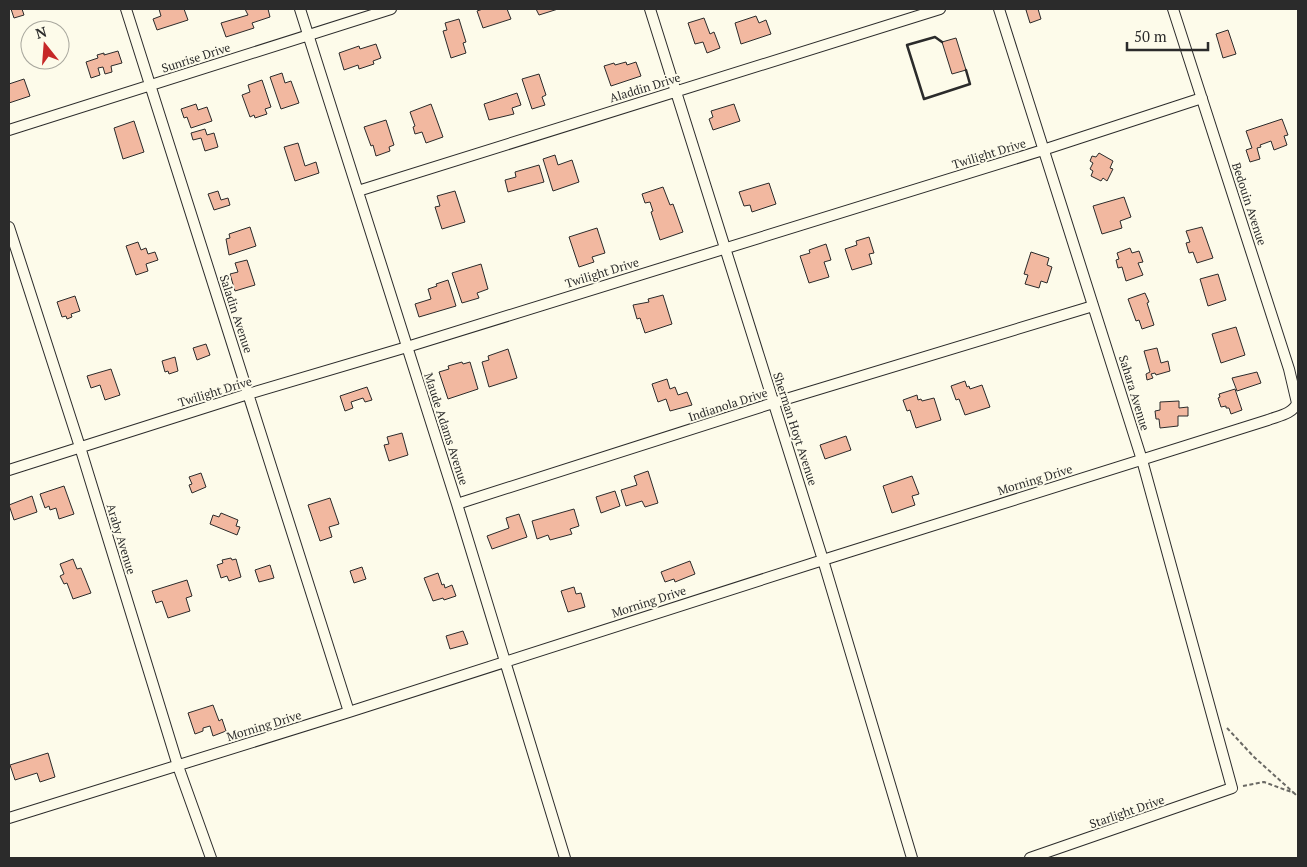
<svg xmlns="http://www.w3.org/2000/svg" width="1307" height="867" viewBox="0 0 1307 867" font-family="'PT Serif',serif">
  <rect width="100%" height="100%" fill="#fdfbea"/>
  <path fill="#f2b8a0" stroke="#2b2b2b" d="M11 9H22L24 15 14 18Z
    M159 9H184L188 20 157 30 153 19 161 16Z
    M245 9H268L270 17 252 23 254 28 226 37 221 23 248 15Z
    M483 9H507L511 19 483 28 477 11Z
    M536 9H558L539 15Z
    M1028 9H1040H1038L1041 19 1030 23 1026 10Z
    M756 16 759 23 766 20 771 34 741 44 735 23Z
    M704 18 710 34 714 32 720 48 707 53 703 42 695 44 688 23Z
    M459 19 466 42 463 43 466 53 451 58 443 31 447 30 445 23Z
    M1228 30 1236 54 1223 58 1216 34Z
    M956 38 966 70 952 74 942 42Z
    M376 44 381 58 373 61 374 64 359 69 358 65 344 70 339 53 359 46 360 49Z
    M118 51 122 63 111 66 112 72 105 74 103 67 98 68 100 75 91 78 86 62 98 58 97 55 104 53V55Z
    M626 62 627 65 636 62 641 76 611 86 604 66 614 63 615 65Z
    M282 73 285 83 291 81 299 103 281 109 270 77Z
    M539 74 546 95 542 97 545 105 532 109 522 79Z
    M24 79 30 96 9 103V84Z
    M262 80 271 107 265 109 267 114 255 118 254 115 250 117 242 95 250 92 248 85Z
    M517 93 521 105 512 108 514 114 489 120 484 104Z
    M196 104 198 110 207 107 212 121 191 128 187 117 184 118 181 109Z
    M431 104 443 137 426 143 422 132 415 134 413 127 415 126 410 112Z
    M734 104 740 121 713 130 709 119 713 117 711 111Z
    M1282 119 1288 135 1284 136 1287 145 1274 150 1271 141 1260 145 1261 147 1257 148 1260 159 1250 162 1246 150 1252 148 1246 131Z
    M386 120 394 145 389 147 390 151 376 156 373 145 371 146 364 127Z
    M134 121 144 152 123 159 114 128Z
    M205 129 207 135 214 133 218 147 205 151 201 138 193 140 191 133Z
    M298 143 305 166 316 162 319 173 295 181 284 147Z
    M1099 153 1113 161 1110 168 1113 169 1107 181 1103 178 1101 181 1091 176 1093 171 1090 169 1093 163 1090 161 1092 156 1096 157Z
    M555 155 558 165 572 160 579 182 553 191 543 159Z
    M539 165 544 182 508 192 505 180 516 177 515 172Z
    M769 183 776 204 752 212 750 205 744 206 739 192Z
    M663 187 670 205 673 204 683 232 660 240 651 212 653 211 650 202 645 203 642 194Z
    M218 191 221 200 228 198 230 205 214 210 208 194Z
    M455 191 465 222 442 229 435 207 440 206 437 196Z
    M1124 197 1131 217 1120 221 1122 228 1102 234 1093 206Z
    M250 227 256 246 229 255 226 239 230 238 229 234Z
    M1202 227 1213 258 1197 263 1193 252 1189 253 1186 243 1190 242 1186 231Z
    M597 228 605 253 592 257 594 262 579 267 569 237Z
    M869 237 874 253 869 254 872 264 852 270 845 249 857 245 856 241Z
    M138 242 141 250 146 248 148 254 155 252 158 260 146 264 148 271 136 275 126 246Z
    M826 244 831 260 824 262 829 277 809 283 800 256 810 253 809 250Z
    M1130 248 1132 253 1139 251 1143 262 1138 263 1143 275 1126 281 1122 267 1118 268 1116 260 1119 259 1117 253Z
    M1031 252 1049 258 1047 265 1052 267 1047 283 1041 281 1039 288 1025 284 1028 275 1024 274Z
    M247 260 255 285 235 291 230 274 238 272 235 263Z
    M481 264 488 289 477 293 479 298 462 303 452 273Z
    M1218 274 1226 300 1208 306 1200 279Z
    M448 280 456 306 419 317 415 304 431 299 428 289 437 286 436 284Z
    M1145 293 1149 302 1147 303 1154 325 1142 329 1139 320 1136 321 1128 299Z
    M663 295 672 324 645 333 640 318 637 319 633 305 649 302 648 299Z
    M75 296 80 311 71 314 72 317 67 319 66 316 62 317 57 302Z
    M1236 327 1245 355 1221 363 1212 334Z
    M206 344 210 355 197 360 193 348Z
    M1157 348 1161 363 1168 361 1170 371 1156 375 1155 373 1151 374 1153 378 1147 380 1146 374 1150 372 1144 351Z
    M508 349 517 378 489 387 482 362 489 360 488 356Z
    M175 357 178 371 169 374 168 371 165 372 162 361Z
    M462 362 463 364 470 362 478 389 448 399 439 372 449 369 448 366Z
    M111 369 120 395 105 400 100 385 91 388 87 376Z
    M1257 372 1261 383 1237 391 1232 378Z
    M667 379 670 389 675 387 678 395 687 392 692 405 670 411 666 399 658 402 652 384Z
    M965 381 967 387 969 386 970 389 982 385 990 407 965 415 959 399 956 400 951 386Z
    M367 387 372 400 365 402 363 398 351 402 353 408 345 411 340 396Z
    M1235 389 1242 410 1231 414 1229 408H1226V406L1221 407 1218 398 1220 397 1219 394Z
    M917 395 918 400 921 399 922 401 934 398 941 420 916 428 910 410 907 411 903 400Z
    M1179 401V408L1188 407V416H1178V426L1160 428 1159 419H1156L1155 411 1160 410V402Z
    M402 433 408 455 389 461 384 445 389 444 387 437Z
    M846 436 851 450 825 459 820 445Z
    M648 471 658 503 645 507 642 501 626 506 621 490 637 485 634 476Z
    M201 473 206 487 192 493 189 485 192 484 189 477Z
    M912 476 919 494 912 496 915 505 892 513 883 486Z
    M64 486 74 514 59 519 56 508 50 510 49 506 45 508 40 494Z
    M615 491 620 506 601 513 596 497Z
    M32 496 37 512 14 520 9 505Z
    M330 498 339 524 329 527 332 537 320 541 308 505Z
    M574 509 579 526 570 529 572 534 550 540 548 535 537 539 532 521Z
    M221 513 238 520 236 526 240 527 237 535 210 524 213 515 219 517Z
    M519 514 527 537 492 549 487 536 509 528 506 518Z
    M231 558 232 560 236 559 241 577 229 581 227 576 221 578 217 565 223 563 222 560Z
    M73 559 77 569 81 568 91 593 73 599 67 583 64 584 60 576 64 574 60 564Z
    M690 561 695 574 675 582 674 579 665 582 661 572Z
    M270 565 274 578 259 582 255 570Z
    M362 567 366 579 354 583 350 571Z
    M438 573 442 585 444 584 445 588 452 585 456 596 444 600 443 598 433 601 424 578Z
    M187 580 192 596 186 598 190 611 168 618 162 601 156 603 152 591Z
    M574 587 576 594 581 593 585 607 568 612 561 591Z
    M463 631 468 644 450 649 446 636Z
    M213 705 219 721 222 719 226 731 213 736 210 726 203 728V731L195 734 188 713Z
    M48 753 55 777 40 782 37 773 15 780 10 765Z"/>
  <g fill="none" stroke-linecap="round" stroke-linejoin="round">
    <g stroke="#2b2b2b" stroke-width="12">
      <path id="minor" d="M126 9 349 712
        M300 9 457 504 565 858
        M650 9 823 560 912 858
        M999 9 1142 460 1232 788 1030 858
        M9 130 391 9
        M358 191 940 9
        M9 227 80 447 178 766 211 858
        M9 470 248 394 407 347 1043 150 1202 98
        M457 504 773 403 1093 306
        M9 818 349 712 823 560 1268 420C1278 416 1293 414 1297 403L1289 369 1173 9"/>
    </g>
    <path stroke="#6a6964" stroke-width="2" stroke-dasharray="4 2.5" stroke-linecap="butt" d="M1227 728 1254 757 1294 793
      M1243 786 1264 782 1294 793 1298 797"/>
    <use href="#minor" stroke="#fdfbea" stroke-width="10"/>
    <path stroke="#2b2b2b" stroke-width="2.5" d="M942 42 935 37 907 45 924 99 970 84 966 70"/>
  </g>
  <g text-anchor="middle" stroke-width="4" stroke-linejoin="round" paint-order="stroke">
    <g font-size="12" fill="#2b2b2b" stroke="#fdfbea">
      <text transform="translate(196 58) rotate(-18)" y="4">Sunrise Drive</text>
      <text transform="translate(645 88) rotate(-17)" y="4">Aladdin Drive</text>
      <text transform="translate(989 154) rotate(-17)" y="4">Twilight Drive</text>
      <text transform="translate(1249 204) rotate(72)" y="4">Bedouin Avenue</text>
      <text transform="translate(602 273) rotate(-17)" y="4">Twilight Drive</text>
      <text transform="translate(236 314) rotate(72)" y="4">Saladin Avenue</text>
      <text transform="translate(215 392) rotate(-17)" y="4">Twilight Drive</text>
      <text transform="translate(1134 393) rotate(73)" y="4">Sahara Avenue</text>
      <text transform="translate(728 405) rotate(-18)" y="4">Indianola Drive</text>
      <text transform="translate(446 429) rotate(72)" y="4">Maude Adams Avenue</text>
      <text transform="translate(795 429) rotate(72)" y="4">Sherman Hoyt Avenue</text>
      <text transform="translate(1035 480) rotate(-17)" y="4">Morning Drive</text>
      <text transform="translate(121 539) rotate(73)" y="4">Araby Avenue</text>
      <text transform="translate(649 602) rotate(-18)" y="4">Morning Drive</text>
      <text transform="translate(264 726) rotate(-17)" y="4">Morning Drive</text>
      <text transform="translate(1127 812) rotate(-19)" y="4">Starlight Drive</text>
    </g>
  </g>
  <rect width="1307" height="867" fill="none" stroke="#2b2b2b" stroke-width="20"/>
  <g transform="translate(45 45) rotate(343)"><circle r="24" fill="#fdfbea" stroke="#a9a89e"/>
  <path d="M0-4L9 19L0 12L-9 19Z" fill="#c62828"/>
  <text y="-8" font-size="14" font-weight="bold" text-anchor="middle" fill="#2b2b2b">N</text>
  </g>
  <path d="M1127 42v8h81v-8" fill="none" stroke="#2b2b2b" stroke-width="2.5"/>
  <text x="1134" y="42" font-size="15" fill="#2b2b2b" stroke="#fdfbea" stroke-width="4" paint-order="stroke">50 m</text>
</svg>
